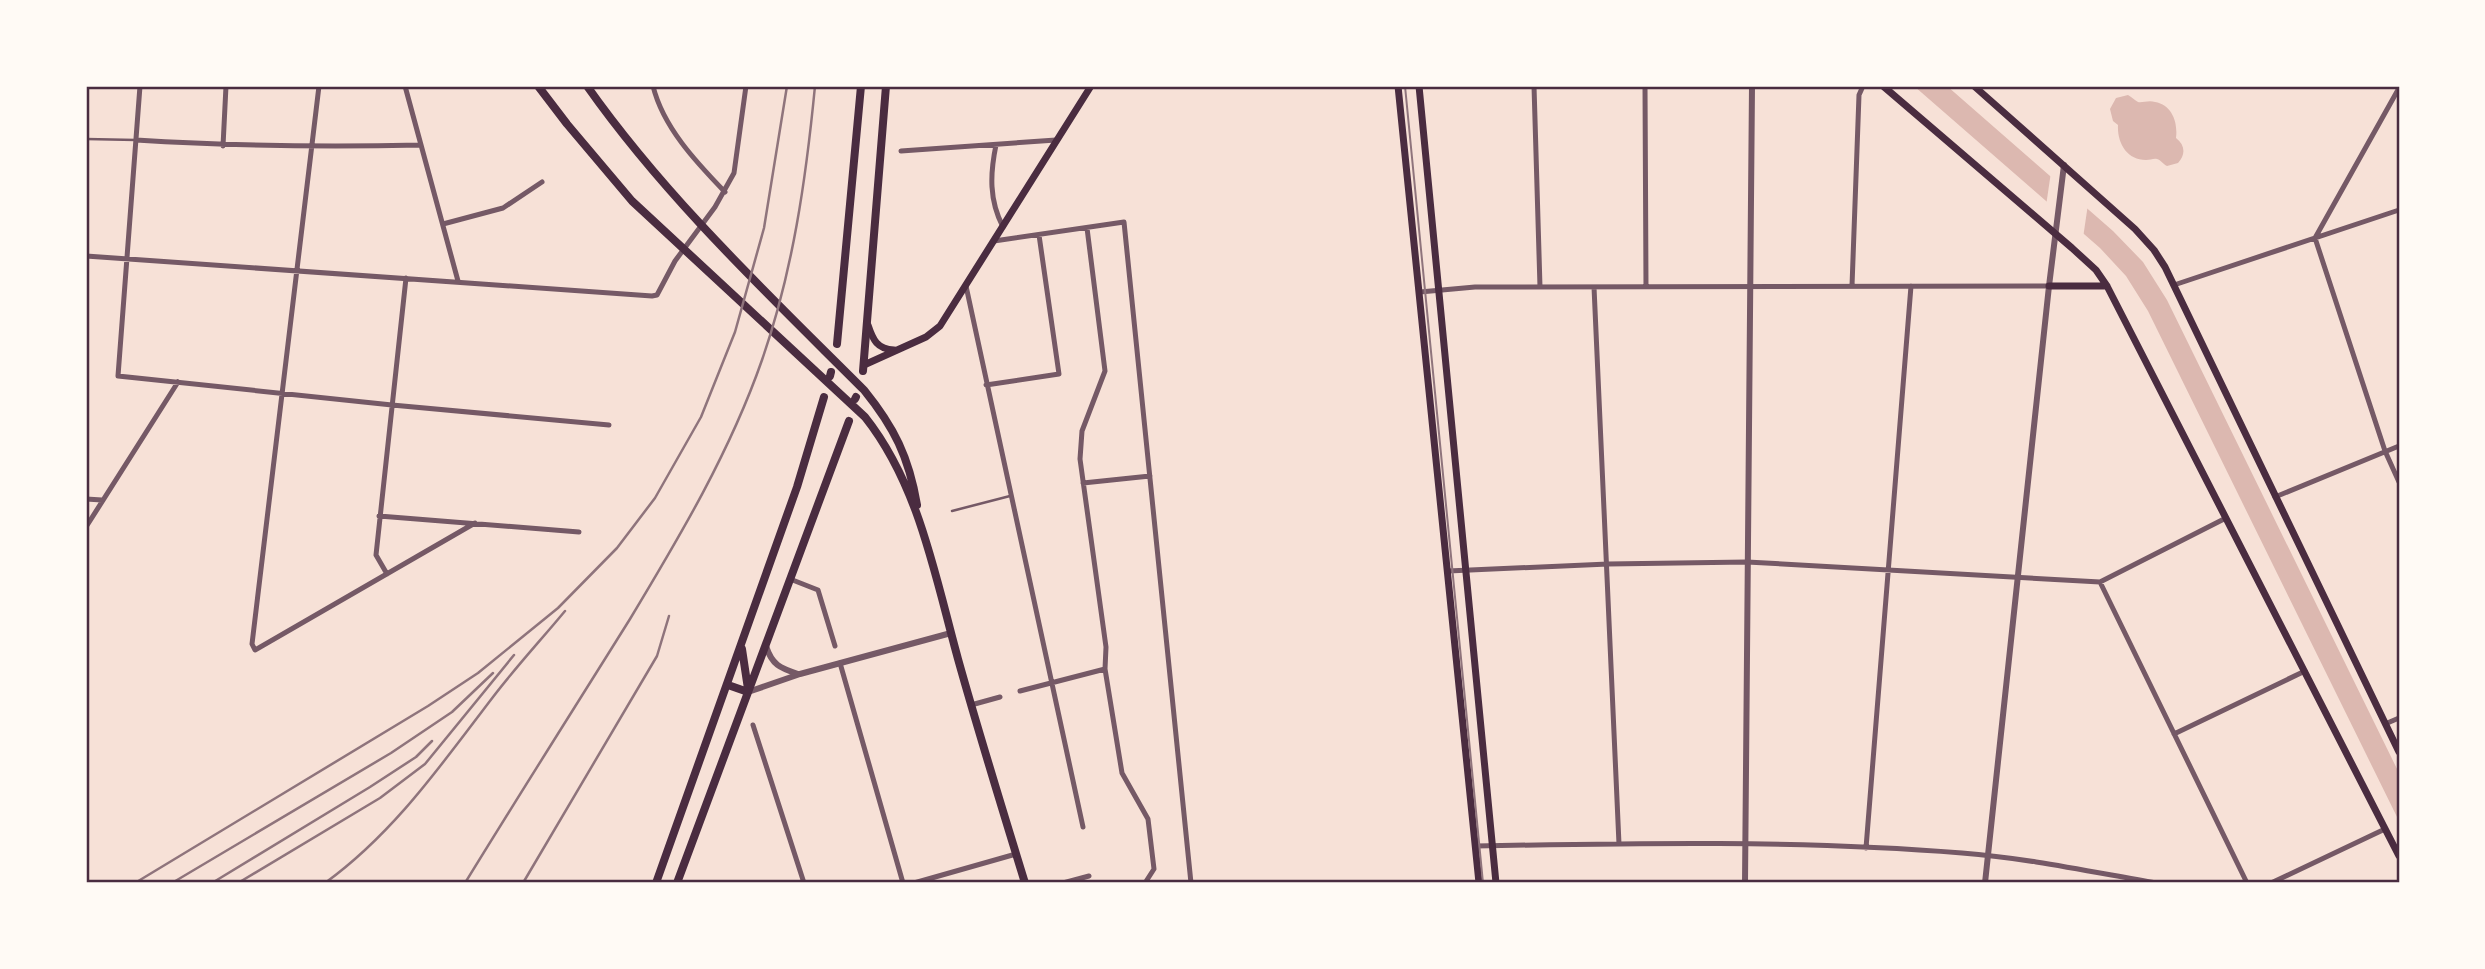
<svg xmlns="http://www.w3.org/2000/svg" width="2485" height="969" viewBox="0 0 2485 969" font-family="Lato,sans-serif">
  <rect width="100%" height="100%" fill="#f7e1d7"/>
  <path fill="#dcb8b0" d="M1914 86H1947L2113 231 2143 262 2167 300 2399 773V821L2148 311 2126 276 2100 248Z
    M2128 95C2132 97 2134 100 2138 102 2142 103 2149 100 2155 102 2172 105 2178 122 2176 138 2185 145 2186 154 2178 163L2167 166C2163 164 2161 160 2157 159 2154 158 2150 160 2146 160 2127 160 2117 143 2118 125L2113 121 2110 109 2116 98Z"/>
  <path fill="#f7e1d7" d="M2051 172 2088 204 2083 238 2046 206Z"/>
  <g fill="none" stroke-linecap="round" stroke-linejoin="round">
    <path stroke="#755966" stroke-width="2.5" d="M86 139 136 140
      M952 511 1010 496"/>
    <path stroke="#755966" stroke-width="5" d="M140 86 118 376 392 405 609 425
      M319 86 252 644 255 650 475 523
      M405 86 458 281
      M653 86C663 127 696 162 725 192
      M1534 86 1540 287
      M1645 86 1646 287
      M136 140C231 146 326 147 421 145
      M996 145C990 174 989 200 1003 227
      M223 146 226 86
      M901 151 1056 140
      M443 224 503 208 542 182
      M1087 228 1105 371 1082 431 1080 459 1106 647 1105 669 1122 773 1148 819 1154 869 1145 883
      M2315 238 2385 451 2399 482
      M2315 238 2399 88
      M994 241 1124 222 1191 883
      M86 256 652 296 657 295 675 261 715 207 734 173 746 86
      M2174 285 2399 210
      M966 286 1083 827
      M1852 286 1859 95 1863 86
      M1594 287 1619 844
      M1420 292 1475 287 2049 286
      M986 385 1059 374 1039 235
      M1083 483 1150 476
      M2275 497 2399 446
      M86 499 102 500
      M379 516 579 532
      M86 527 178 382
      M1448 571 1608 564 1747 562 2100 582 2226 518
      M387 574 376 555 406 278
      M790 579 818 590 835 646
      M2100 582 2247 883
      M840 663 903 883
      M1020 691 1105 669
      M971 705 1000 697
      M2385 724 2399 718
      M753 725 804 883
      M2174 734 2305 671
      M1475 846C1638 843 1800 840 1962 853 2027 858 2092 872 2156 883
      M1866 848 1911 286
      M914 883 1016 854
      M1063 883 1089 876
      M2271 883 2385 829"/>
    <path stroke="#755966" stroke-width="6" d="M766 646C772 665 780 668 798 674
      M748 692 800 674 951 633
      M1745 883 1752 86
      M1985 883 2049 286 2064 165"/>
    <path stroke="#4a2c40" stroke-width="7" d="M1398 86 1479 883
      M1419 86 1496 883
      M1883 86 2072 248 2096 270 2107 286 2399 856
      M1974 86 2135 229 2154 250 2165 267 2399 752
      M2049 286H2107
      M868 325C873 340 877 349 894 350
      M864 365 926 337 940 326 1091 86"/>
    <path stroke="#4a2c40" stroke-width="8" d="M538 86 567 124 632 201 865 417C919 485 935 576 958 659 979 734 1002 808 1025 883
      M587 86C666 198 767 293 864 390 894 427 909 457 917 505
      M837 344 861 86
      M863 371 886 86
      M830 376 831 372
      M855 399 856 397
      M742 649 748 689
      M728 685 748 692
      M656 883 797 487 824 397
      M677 883 849 421"/>
    <path stroke="#8f747c" stroke-width="2" d="M1405 86 1483 883"/>
    <path stroke="#8f747c" stroke-width="2.5" d="M135 883 428 706 478 673 558 608 617 548 655 498 701 417 735 332 764 228 787 86
      M172 883 391 753 452 712 493 673
      M212 883 370 787 416 757 432 741
      M238 883 380 798 425 764 514 655
      M325 883C394 833 441 765 493 697 515 668 541 640 565 611
      M465 883C519 795 575 707 630 619 680 536 730 452 762 360 793 271 806 179 815 86
      M523 883 657 656 669 616"/>
  </g>
  <rect width="2485" height="969" fill="none" stroke="#fffaf5" stroke-width="175"/>
  <rect x="88" y="88" width="2310" height="793" fill="none" stroke="#4a2c40" stroke-width="2.5"/>
</svg>
